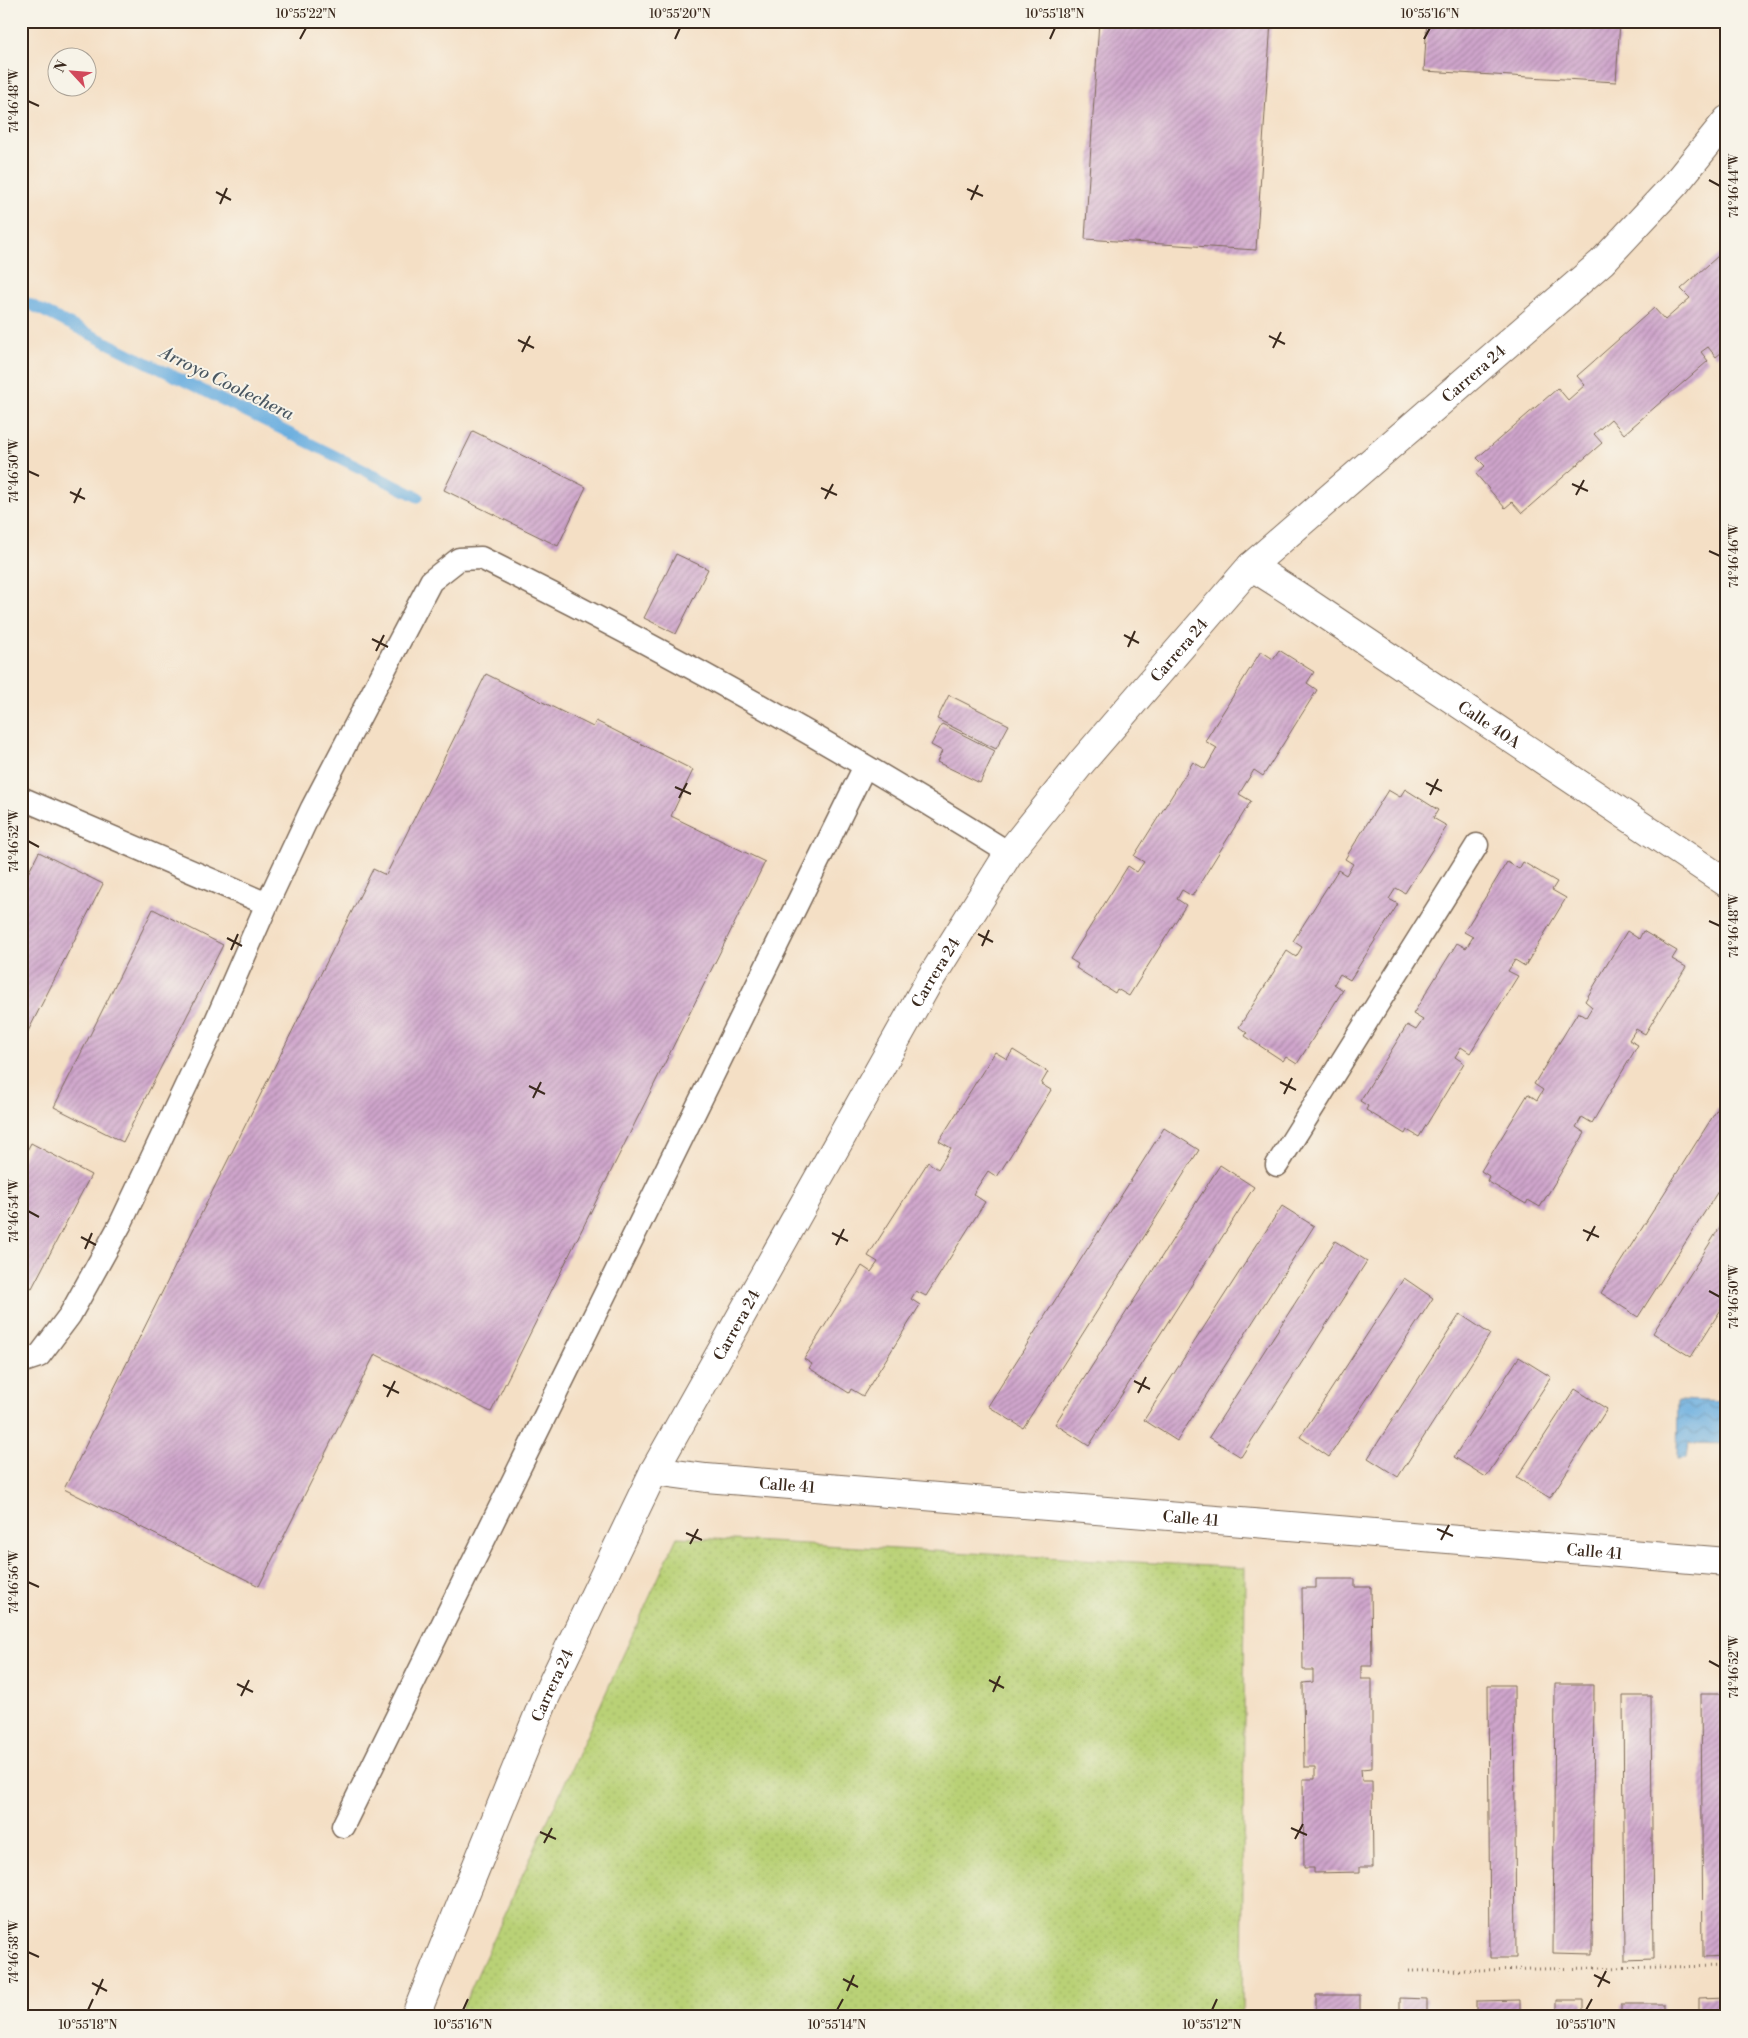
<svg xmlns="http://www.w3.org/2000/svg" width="1748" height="2038" viewBox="0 0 1748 2038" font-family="'Libre Bodoni',serif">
  <defs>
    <pattern id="grass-dots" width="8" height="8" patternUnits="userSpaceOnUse" patternTransform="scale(1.25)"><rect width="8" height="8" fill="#b9d176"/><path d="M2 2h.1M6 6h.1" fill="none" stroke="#a0b466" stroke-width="1.8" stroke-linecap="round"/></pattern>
    <pattern id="water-waves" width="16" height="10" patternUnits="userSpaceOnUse" patternTransform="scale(1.25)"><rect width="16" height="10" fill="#69addf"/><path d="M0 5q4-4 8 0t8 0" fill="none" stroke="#588db4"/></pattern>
    <pattern id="building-hatch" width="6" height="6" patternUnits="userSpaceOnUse" patternTransform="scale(1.25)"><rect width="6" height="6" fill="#cfa5cc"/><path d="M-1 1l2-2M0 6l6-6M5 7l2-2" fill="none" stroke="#a987a5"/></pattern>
  </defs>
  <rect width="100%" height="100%" fill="#f7f3e8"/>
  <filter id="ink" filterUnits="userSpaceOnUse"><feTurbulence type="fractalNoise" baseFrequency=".02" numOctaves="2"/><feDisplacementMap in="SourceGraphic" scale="10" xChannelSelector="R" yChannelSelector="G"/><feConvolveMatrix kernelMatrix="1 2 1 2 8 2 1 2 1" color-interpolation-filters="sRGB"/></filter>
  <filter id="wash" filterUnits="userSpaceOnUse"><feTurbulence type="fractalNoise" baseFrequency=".0096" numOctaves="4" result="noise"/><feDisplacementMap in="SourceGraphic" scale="20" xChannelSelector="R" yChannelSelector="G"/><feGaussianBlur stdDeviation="1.12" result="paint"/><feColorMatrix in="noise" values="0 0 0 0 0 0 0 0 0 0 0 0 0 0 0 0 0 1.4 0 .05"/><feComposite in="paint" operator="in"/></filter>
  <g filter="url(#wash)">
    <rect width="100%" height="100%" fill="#f4dfc5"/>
    <path fill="url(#grass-dots)" stroke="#7a7e4a" d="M677 1537 1245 1568 1242 2017H458Z"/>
    <path fill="url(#water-waves)" stroke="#526c7e" d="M1678 1400 1727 1402V1444L1689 1443 1687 1458 1677 1459Z"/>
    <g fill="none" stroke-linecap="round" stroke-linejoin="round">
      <path stroke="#69addf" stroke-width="11" d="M21 300 418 497"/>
    </g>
    <g id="blocks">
      <path fill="url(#building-hatch)" d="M1099 21H1271L1256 250 1085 239Z
        M1427 21H1620L1616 82 1424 71Z
        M1727 248V348L1716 357 1708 347 1701 352 1708 361 1624 434 1611 419 1594 434 1602 443 1522 513 1512 502 1505 508 1476 474 1485 466 1477 458 1558 388 1568 400 1585 385 1577 376 1654 308 1665 320 1690 298 1681 289Z
        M473 431 586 487 558 546 444 490Z
        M676 554 708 569 676 634 644 618Z
        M1279 650 1314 672 1307 683 1317 690 1263 776 1254 770 1239 794 1251 801 1192 896 1182 890 1177 899 1186 905 1129 996 1117 989 1115 993 1076 968 1078 964 1070 959 1128 866 1137 872 1144 862 1134 856 1193 762 1205 769 1217 748 1205 741 1261 651 1273 659Z
        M486 674 593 727 596 721 693 770 671 816 765 862 491 1412 375 1354 259 1586 64 1489 373 869 386 875Z
        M949 695 1009 725 996 749 937 719Z
        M942 724 995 751 980 783 937 762 942 751 931 745Z
        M1405 789 1438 810 1433 818 1447 826 1405 893 1396 888 1389 899 1398 904 1350 980 1340 974 1334 984 1343 990 1297 1064 1286 1057 1283 1061 1245 1036 1247 1033 1239 1027 1287 951 1296 957 1302 947 1293 941 1338 870 1346 875 1353 864 1345 859 1388 790 1400 797Z
        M39 852 103 884 21 1045V887Z
        M1507 862 1519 869 1523 862 1557 882 1552 890 1566 898 1525 966 1515 960 1508 971 1518 976 1470 1053 1461 1047 1455 1057 1464 1063 1419 1137 1407 1130 1405 1134 1366 1110 1368 1106 1360 1101 1407 1025 1416 1030 1423 1020 1413 1014 1457 943 1466 948 1473 937 1464 932Z
        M153 909 223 945 123 1142 54 1107Z
        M1627 931 1639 939 1643 931 1677 951 1672 959 1686 967 1645 1034 1636 1029 1629 1040 1638 1045 1592 1123 1582 1117 1576 1127 1585 1133 1540 1207 1528 1200 1526 1204 1487 1181 1489 1176 1481 1171 1528 1094 1537 1100 1543 1090 1534 1084 1578 1012 1586 1017 1592 1007 1585 1001Z
        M1013 1050 1048 1072 1041 1084 1051 1090 997 1177 988 1171 973 1194 985 1202 926 1296 916 1291 911 1299 920 1305 863 1396 851 1389 849 1393 809 1368 812 1364 804 1359 862 1266 871 1272 878 1262 868 1256 928 1162 938 1169 951 1148 939 1141 995 1052 1007 1059Z
        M1727 1094V1177L1638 1317 1601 1293Z
        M1164 1128 1199 1150 1023 1428 988 1406Z
        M31 1143 91 1175 32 1288 21 1282V1162Z
        M1220 1165 1254 1187 1089 1446 1055 1424Z
        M1282 1206 1314 1226 1177 1441 1144 1420Z
        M1727 1216V1300L1691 1357 1653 1333Z
        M1335 1241 1367 1261 1241 1457 1209 1437Z
        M1404 1278 1433 1298 1329 1457 1300 1437Z
        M1460 1314 1490 1334 1398 1477 1368 1458Z
        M1519 1357 1551 1377 1486 1477 1454 1457Z
        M1575 1389 1607 1409 1550 1498 1517 1478Z
        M1316 1579H1355V1587H1371L1372 1666H1361V1679H1372V1768L1361 1769 1362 1781H1372L1373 1867H1360V1872L1314 1873V1868H1304L1303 1779H1315V1767H1304L1303 1683 1313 1682V1670H1303L1302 1588H1316Z
        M1555 1684H1594L1592 1954 1553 1953Z
        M1488 1685H1514L1516 1958H1490Z
        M1701 1694H1727V1957L1703 1958Z
        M1623 1696H1651L1653 1959 1625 1960Z
        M1316 1995H1360V2017H1316Z
        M1725 1997V2017H1699V1998Z
        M1400 1998 1427 1999V2017H1400Z
        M1520 2000V2017H1476V2001Z
        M1557 2000H1583V2017H1557Z
        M1621 2004H1664V2017H1621Z"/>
    </g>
  </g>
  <g filter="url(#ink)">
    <use href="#blocks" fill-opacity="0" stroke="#7c6958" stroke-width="1"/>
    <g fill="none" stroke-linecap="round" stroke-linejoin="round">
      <g stroke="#7c6958" stroke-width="25">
        <path id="lane" d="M21 798 267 904
          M1277 1165 1477 845
          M21 1362 39 1356 70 1315 120 1225 209 1037 267 904 312 808 431 581 459 559 481 558C662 648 838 746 1009 853
          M343 1826 865 766"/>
      </g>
      <g stroke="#7c6958" stroke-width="30">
        <g id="street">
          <path id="s1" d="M1251 566 1298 596 1727 883"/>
          <path id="s2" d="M654 1471 706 1478 1727 1562"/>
        </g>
      </g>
      <g stroke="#7c6958" stroke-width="30">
        <g id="secondary">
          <path id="s3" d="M415 2017 545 1698 654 1471 929 981 1009 853 1081 763 1251 566 1602 262 1676 183 1727 120"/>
        </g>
      </g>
      <path stroke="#7c6958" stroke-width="3" stroke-dasharray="1 4" stroke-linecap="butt" d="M1409 1971 1727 1966"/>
      <use href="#lane" stroke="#fff" stroke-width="22"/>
      <use href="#street" stroke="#fff" stroke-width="28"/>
      <use href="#secondary" stroke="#fff" stroke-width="28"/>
    </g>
  </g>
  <path fill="none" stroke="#3b2a1e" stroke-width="2" d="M300 39 306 28M675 39 680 28M1050 39 1055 28M1424 39 1430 28M28 101 39 106M1709 180 1720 186M967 189 983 196M216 192 231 200M971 200 978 185M220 204 227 188M1269 336 1285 344M518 340 534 348M1273 348 1281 332M522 352 530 336M28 471 39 476M1572 484 1588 491M821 488 837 495M70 492 85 499M1576 495 1584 480M825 499 833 484M74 503 81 488M1709 551 1720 556M1124 635 1139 643M372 639 388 647M1128 647 1135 631M376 651 384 635M1426 783 1442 791M675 787 691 794M1430 795 1438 779M679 798 687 783M28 841 39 847M1709 921 1720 926M978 934 993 942M227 938 242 946M982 946 989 930M231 950 238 934M1280 1082 1296 1090M529 1086 545 1094M1284 1094 1292 1078M533 1098 541 1082M28 1211 39 1217M1583 1230 1599 1237M832 1233 848 1241M81 1237 96 1245M1587 1241 1595 1226M836 1245 844 1229M85 1249 92 1233M1709 1291 1720 1297M1134 1381 1150 1389M383 1385 399 1393M1138 1393 1146 1377M387 1397 395 1381M1437 1529 1453 1536M686 1533 702 1540M1441 1540 1449 1525M690 1544 698 1529M28 1582 39 1587M1709 1661 1720 1667M989 1680 1004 1688M237 1684 253 1692M993 1692 1000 1676M241 1696 249 1680M1291 1828 1307 1835M540 1832 556 1839M1295 1839 1303 1824M544 1843 552 1828M28 1952 39 1957M1594 1975 1610 1983M843 1979 858 1987M92 1983 107 1991M1598 1987 1606 1971M847 1991 854 1975M96 1995 103 1979M88 2010 93 1999M463 2010 468 1999M837 2010 843 1999M1212 2010 1217 1999M1586 2010 1592 1999"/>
  <g text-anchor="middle" stroke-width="4" stroke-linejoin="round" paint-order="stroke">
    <g font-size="16" fill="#3b2a1e" stroke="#f7f3e8">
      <text dy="6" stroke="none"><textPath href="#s3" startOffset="1979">Carrera 24</textPath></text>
      <text dy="6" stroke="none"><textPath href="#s3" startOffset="1574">Carrera 24</textPath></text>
      <text dy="6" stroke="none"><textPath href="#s1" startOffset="286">Calle 40A</textPath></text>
      <text dy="6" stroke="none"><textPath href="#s3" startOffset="1169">Carrera 24</textPath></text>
      <text dy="6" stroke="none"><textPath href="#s3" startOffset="764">Carrera 24</textPath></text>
      <text dy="6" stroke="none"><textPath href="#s2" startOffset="134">Calle 41</textPath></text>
      <text dy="6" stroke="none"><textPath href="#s2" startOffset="539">Calle 41</textPath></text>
      <text dy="6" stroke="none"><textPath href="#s2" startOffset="944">Calle 41</textPath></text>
      <text dy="6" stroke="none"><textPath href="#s3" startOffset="359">Carrera 24</textPath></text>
    </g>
    <g font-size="18" font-style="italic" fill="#4b5862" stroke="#f7f3e8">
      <text transform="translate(227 383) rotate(26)" y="6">Arroyo Coolechera</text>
    </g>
  </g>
  <rect width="1748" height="2038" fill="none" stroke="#f7f3e8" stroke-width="55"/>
  <g transform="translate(72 72) rotate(296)"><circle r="24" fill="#f7f3e8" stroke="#aca397"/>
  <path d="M0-4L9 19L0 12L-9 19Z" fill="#d1495b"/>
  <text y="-8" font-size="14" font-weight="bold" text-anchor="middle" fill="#3b2a1e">N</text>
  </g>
  <rect x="28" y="28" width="1692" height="1982" fill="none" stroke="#3b2a1e" stroke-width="2"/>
  <g font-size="12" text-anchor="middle" fill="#3b2a1e">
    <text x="306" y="18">10°55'22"N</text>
    <text x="680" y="18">10°55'20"N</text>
    <text x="1055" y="18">10°55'18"N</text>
    <text x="1430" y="18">10°55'16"N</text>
    <text transform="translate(14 101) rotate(-90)" y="4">74°46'48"W</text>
    <text transform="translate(1734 186) rotate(-90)" y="4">74°46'44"W</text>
    <text transform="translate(14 471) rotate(-90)" y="4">74°46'50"W</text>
    <text transform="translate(1734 556) rotate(-90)" y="4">74°46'46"W</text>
    <text transform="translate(14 841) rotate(-90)" y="4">74°46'52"W</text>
    <text transform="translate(1734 926) rotate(-90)" y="4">74°46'48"W</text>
    <text transform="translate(14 1211) rotate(-90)" y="4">74°46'54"W</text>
    <text transform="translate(1734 1297) rotate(-90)" y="4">74°46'50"W</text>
    <text transform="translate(14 1582) rotate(-90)" y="4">74°46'56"W</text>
    <text transform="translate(1734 1667) rotate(-90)" y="4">74°46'52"W</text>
    <text transform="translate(14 1952) rotate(-90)" y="4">74°46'58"W</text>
    <text x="88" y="2029">10°55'18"N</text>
    <text x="463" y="2029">10°55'16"N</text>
    <text x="837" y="2029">10°55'14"N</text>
    <text x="1212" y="2029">10°55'12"N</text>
    <text x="1586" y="2029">10°55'10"N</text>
  </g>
</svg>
